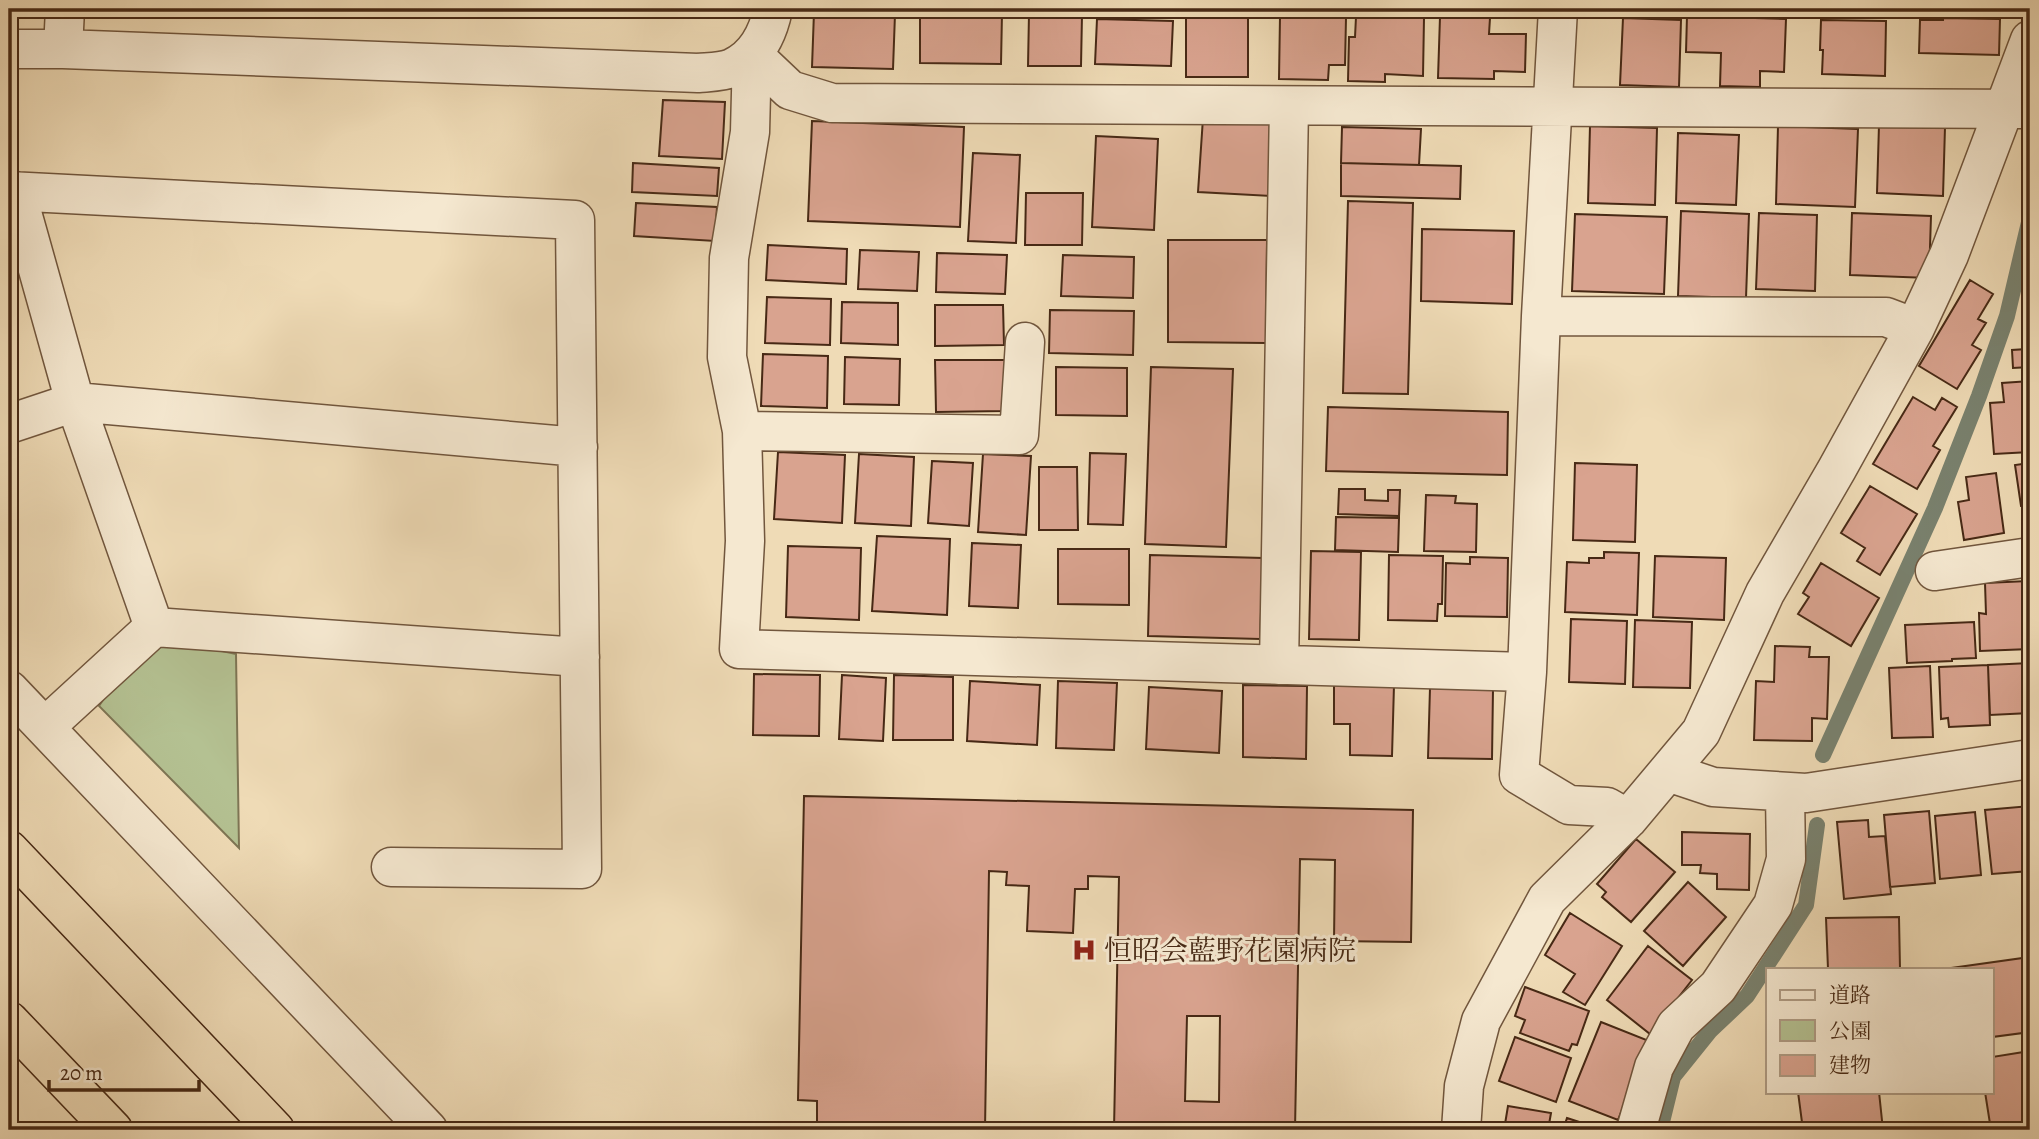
<svg xmlns="http://www.w3.org/2000/svg" width="2039" height="1139" viewBox="0 0 2039 1139" font-family="Alegreya,'Noto Serif JP',serif">
  <rect width="100%" height="100%" fill="#efdbb6"/>
  <filter id="stains"><feTurbulence type="fractalNoise" baseFrequency=".00286" numOctaves="4"/><feColorMatrix values="0 0 0 0 .2 0 0 0 0 .09 0 0 0 0 .02 0 0 0 .5 -.17"/></filter>
  <radialGradient id="worn" r=".72"><stop offset=".6" stop-color="#630" stop-opacity="0"/><stop offset="1" stop-color="#630" stop-opacity=".3"/></radialGradient>
  <path fill="#b4c192" stroke="#7e7554" stroke-width="2" d="M146 635 236 654 239 848 99 706Z"/>
  <g fill="none" stroke-linecap="round" stroke-linejoin="round">
    <path stroke="#79816e" stroke-width="16" d="M1823 755 1935 508 1979 396 2007 316 2030 218
      M1660 1130 1673 1077 1710 1031 1747 996 1806 905 1817 825"/>
  </g>
  <path fill="#d9a38f" stroke="#472915" stroke-width="2" fill-rule="evenodd" d="M1312 9H1379V12Z
    M1395 9H1455V12L1395 10Z
    M1630 9H1670V14L1630 13Z
    M1676 9H1708V12L1676 11Z
    M1774 9H1830V14L1774 12Z
    M1847 9H1928V12Z
    M1952 9H2015V11Z
    M814 12 895 14 893 69 812 67Z
    M920 12 1002 13 1001 64 920 63Z
    M1029 14 1082 15 1081 66H1028Z
    M1687 16 1786 19 1784 72 1760 71V87L1720 86 1721 53 1686 52Z
    M1280 17 1346 18 1345 65H1329L1328 80 1279 79Z
    M1356 17 1424 18 1423 76 1385 74V82L1348 81 1349 37H1355Z
    M1440 17 1490 18 1489 34H1526L1525 72 1494 71V79L1438 78Z
    M1186 18H1248V77H1186Z
    M1623 18 1681 20 1679 87 1620 85Z
    M1943 18 2000 19 1999 55 1919 53 1920 20H1943Z
    M1097 19 1173 21 1171 66 1095 64Z
    M1821 20 1886 21 1885 76 1822 74 1823 50H1820Z
    M663 100 725 102 722 159 659 156Z
    M1203 118 1274 122 1271 196 1198 192Z
    M812 121 964 127 960 227 808 221Z
    M1879 125 1945 127 1943 196 1877 193Z
    M1590 126 1657 128 1655 205 1588 203Z
    M1778 126 1858 129 1855 207 1776 204Z
    M1342 127 1421 129 1419 165 1341 163Z
    M1678 133 1739 135 1736 205 1676 203Z
    M1096 136 1158 139 1154 230 1092 227Z
    M973 153 1020 155 1016 243 968 241Z
    M633 163 719 168 717 196 632 192Z
    M1341 163 1461 166 1460 199 1341 196Z
    M1026 193H1083L1082 245H1025Z
    M1348 201 1413 203 1408 394 1343 393Z
    M636 203 717 207 715 241 634 236Z
    M1681 211 1749 214 1746 298 1678 296Z
    M1759 213 1817 215 1815 291 1756 289Z
    M1852 213 1931 216 1929 278 1850 275Z
    M1575 214 1667 217 1664 294 1572 291Z
    M1422 229 1514 231 1512 304 1421 301Z
    M1168 240H1267L1266 343 1168 342Z
    M768 245 847 249 846 284 766 280Z
    M860 250 919 252 917 291 858 289Z
    M937 253 1007 255 1005 294 936 292Z
    M1063 255 1134 257 1133 298 1061 296Z
    M1970 280 1993 294 1978 319 1986 323 1972 345 1981 350 1957 389 1919 366Z
    M767 297 831 299 830 345 765 343Z
    M842 302 898 303V345L841 343Z
    M935 305H1003L1004 345 935 346Z
    M1050 310 1134 311 1133 355 1049 353Z
    M2026 322H2030V367L2013 368 2012 350 2027 349Z
    M763 354 828 356 827 408 761 406Z
    M845 357 900 359 899 405 844 404Z
    M935 360H1005V411L936 412Z
    M1056 367 1127 368V416L1056 415Z
    M1151 367 1233 369 1226 547 1145 544Z
    M2030 381V452L1994 454 1990 403 2004 402 2002 383Z
    M1913 397 1935 410 1942 398 1957 407 1933 446 1940 450 1917 489 1873 464Z
    M1328 407 1508 412 1507 475 1326 471Z
    M778 452 845 455 842 523 774 519Z
    M1090 453 1126 454 1123 525 1088 524Z
    M859 454 914 457 911 526 855 523Z
    M983 454 1031 456 1026 535 978 532Z
    M932 461 973 463 969 526 928 523Z
    M1575 463 1637 465 1635 542 1573 540Z
    M2030 463V505L2021 506 2015 465Z
    M1039 467H1077L1078 530H1039Z
    M1996 473 2004 533 1964 540 1958 502 1969 500 1966 477Z
    M1870 486 1917 514 1880 575 1857 561 1865 548 1841 533Z
    M1339 489H1365V500L1388 501V490H1400L1399 516 1338 514Z
    M1426 495 1456 496 1455 503 1477 504 1476 552 1424 551Z
    M1336 517 1399 518 1398 552 1335 550Z
    M877 536 950 539 947 615 872 611Z
    M972 543 1021 545 1018 608 969 606Z
    M788 546 861 548 859 620 786 617Z
    M1058 549H1129V605L1058 604Z
    M1311 551 1361 552 1359 640 1309 639Z
    M1604 552 1639 553 1637 615 1565 612 1567 562 1589 563V558H1604Z
    M1150 555 1263 558 1260 639 1148 636Z
    M1389 555 1443 556 1442 604H1438L1437 621 1388 620Z
    M1655 556 1726 558 1724 620 1653 617Z
    M1470 557 1508 558 1507 617 1445 616 1446 563 1470 564Z
    M1821 563 1879 598 1851 646 1798 614 1809 597 1803 593Z
    M2028 581 2030 649 1980 651 1979 613 1986 614 1985 583Z
    M1571 619 1627 621 1625 684 1569 682Z
    M1635 620 1692 622 1690 688 1633 687Z
    M1974 622 1976 658 1952 659V661L1907 663 1905 625Z
    M1775 646 1810 647 1809 657H1829L1827 719 1812 718V741L1754 740 1756 681 1774 682Z
    M2030 663V713L1990 715 1988 665Z
    M1988 665 1990 725 1949 727 1948 718 1941 719 1939 667Z
    M1930 666 1933 737 1892 738 1889 668Z
    M754 674 820 675 819 736 753 735Z
    M842 675 886 678 883 741 839 739Z
    M894 675 953 677V740H893Z
    M970 681 1040 685 1037 745 967 741Z
    M1058 681 1117 683 1114 750 1056 748Z
    M1334 684 1394 685 1392 756 1350 755V724H1334Z
    M1243 685 1307 686 1306 759 1243 757Z
    M1149 687 1222 691 1219 753 1146 749Z
    M1430 688 1493 689 1492 759 1428 758Z
    M804 796 1413 810 1411 942 1334 941 1335 860 1300 859 1295 1130H1114L1119 877 1088 876V889H1075L1073 933 1027 931 1029 886 1006 885 1007 872 989 871 985 1130H817V1101L798 1100ZM1187 1016H1220L1219 1102 1185 1101Z
    M2030 806V871L1992 874 1985 810Z
    M1929 811 1935 883 1890 887 1884 815Z
    M1975 812 1981 875 1940 879 1935 816Z
    M1868 820 1869 837 1885 836 1891 894 1844 899 1837 822Z
    M1682 832 1750 834 1749 890 1717 889V874L1700 873 1701 865H1682Z
    M1636 839 1675 872 1631 922 1602 897 1606 892 1597 884Z
    M1688 882 1726 917 1683 966 1644 931Z
    M1570 913 1622 946 1585 1005 1563 992 1575 974 1545 955Z
    M1899 917 1900 969H1828L1826 918Z
    M1648 946 1692 980 1650 1034 1607 1000Z
    M2030 957V1032L1992 1037V969H1944Z
    M1525 987 1589 1011 1577 1045 1572 1044 1569 1051 1520 1033 1525 1020 1515 1016Z
    M1601 1022 1649 1041 1618 1120 1569 1101Z
    M1515 1037 1571 1058 1556 1102 1499 1081Z
    M2030 1051V1130H1991L1985 1092H1992V1057Z
    M1798 1092H1879L1883 1130H1803Z
    M1508 1106 1551 1113 1548 1130H1504Z
    M1567 1118 1604 1130H1563Z"/>
  <g fill="none" stroke-linecap="round" stroke-linejoin="round">
    <g stroke="#71563d" stroke-width="41">
      <path id="minor" d="M1558 9 1541 316 1527 672 1519 775 1569 805 1607 807 1628 819
        M9 49H63L698 73C709 72 723 72 732 68 757 57 768 33 773 9
        M63 49 65 9
        M752 54 750 132 729 258 727 357 742 431 745 541 739 649 1527 672
        M752 54 790 90 832 103 2030 109
        M9 191 575 220 582 869 391 867
        M16 191 75 402 154 627
        M1541 316 1886 317 1915 328
        M9 424 75 402 578 447
        M742 431 1019 435 1025 342
        M1935 571 2030 557
        M1279 665 1289 106
        M9 690 428 1130
        M45 727 154 627 580 657
        M1668 772 1713 787 1806 793 2030 759
        M1461 1130 1464 1086 1481 1021 1547 899 1628 819 1701 732 1765 593 1837 469 1915 328 1949 255 2030 40
        M1636 1130 1654 1067 1676 1026 1718 987 1773 905 1786 859 1785 793"/>
    </g>
    <g stroke="#472915" stroke-width="41">
      <path id="highway" d="M9 850 275 1130
        M9 1021 113 1130"/>
    </g>
    <use href="#minor" stroke="#f5e8d0" stroke-width="38"/>
    <use href="#highway" stroke="#efdbb6" stroke-width="38"/>
  </g>
  <defs>
    <g id="hospital-bare" transform="scale(1.89)"><path d="M-5-5h3v3.5h4V-5h3V5h-3V1.5h-4V5h-3Z" fill="#8f2418" stroke="#f5e8d0" stroke-width="2.5" paint-order="stroke"/></g>
  </defs>
  <g fill-rule="evenodd">
    <use href="#hospital-bare" x="1084" y="950"/>
  </g>
  <g text-anchor="middle" stroke-width="6" stroke-linejoin="round" paint-order="stroke">
    <g font-size="28" fill="#472915" stroke="#f5e8d0" text-anchor="start">
      <text x="1104" y="960">恒昭会藍野花園病院</text>
    </g>
  </g>
  <rect width="2039" height="1139" fill="none" stroke="#efdbb6" stroke-width="35"/>
  <rect x="10" y="10" width="2018" height="1118" fill="none" stroke="#472915" stroke-width="3.5"/>
  <rect x="18" y="18" width="2004" height="1104" fill="none" stroke="#472915" stroke-width="2"/>
  <rect x="1766" y="968" width="228" height="126" fill="#f5e8d0" stroke="#af9c85" stroke-width="2"/>
  <rect x="1780" y="990" width="35" height="10" fill="#f5e8d0" stroke="#af9c85" stroke-width="2"/>
  <text x="1829" y="1002" font-size="21" fill="#472915">道路</text>
  <rect x="1780" y="1020" width="35" height="21" fill="#b4c192" stroke="#af9c85" stroke-width="2"/>
  <text x="1829" y="1038" font-size="21" fill="#472915">公園</text>
  <rect x="1780" y="1055" width="35" height="21" fill="#d9a38f" stroke="#af9c85" stroke-width="2"/>
  <text x="1829" y="1072" font-size="21" fill="#472915">建物</text>
  <path d="M49 1080v10h150v-10" fill="none" stroke="#472915" stroke-width="3.5"/>
  <text x="60" y="1080" font-size="21" fill="#472915" stroke="#f5e8d0" stroke-width="5" paint-order="stroke">20 m</text>
  <rect width="100%" height="100%" filter="url(#stains)"/>
  <rect width="100%" height="100%" fill="url(#worn)"/>
</svg>
